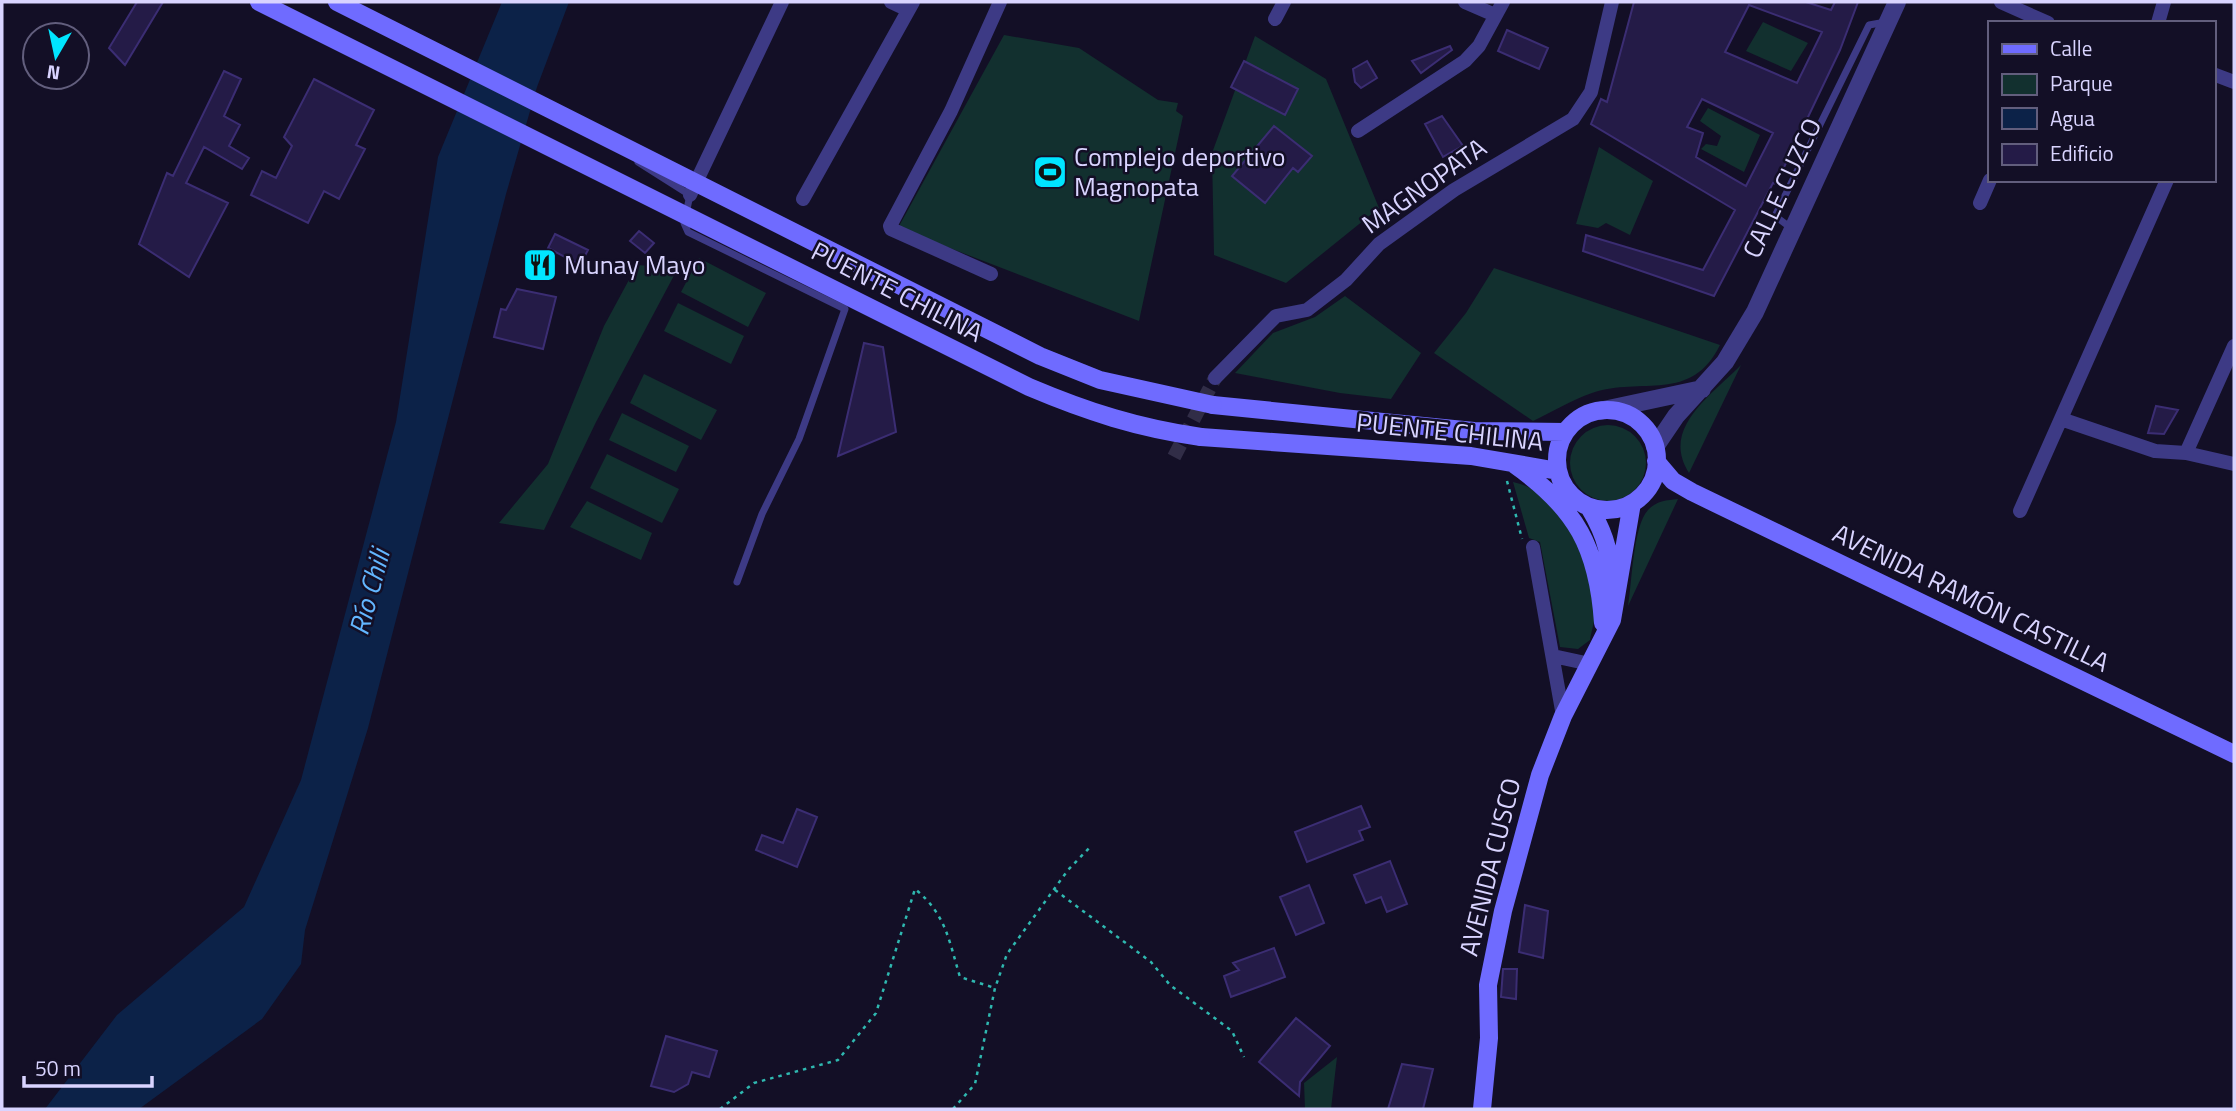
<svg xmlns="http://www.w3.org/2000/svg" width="2236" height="1111" viewBox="0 0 2236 1111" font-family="'Titillium Web',sans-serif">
  <rect width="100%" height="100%" fill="#130f26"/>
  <path fill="#12302f" d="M1763 22 1808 43 1791 71 1746 51Z
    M1004 35 1079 48 1158 100 1178 103 1176 111 1183 116 1139 321 898 228Z
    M1255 36 1326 79 1379 208 1286 283 1214 255 1212 153Z
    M1708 108 1760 135 1744 172 1701 149 1706 144 1717 146 1721 136 1700 121Z
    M1599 147 1653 181 1630 235 1606 223 1598 228 1576 224Z
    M699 258 766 293 748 327 681 292Z
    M637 265 678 268 596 422 544 530 499 523 548 464 604 326Z
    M1494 268 1720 345C1691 404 1642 376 1592 393 1572 400 1552 412 1533 421L1434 353 1466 313Z
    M1345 296 1421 353 1391 399 1340 393 1235 373 1273 333 1315 317Z
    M678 303 744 336 731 364 664 331Z
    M1741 365 1689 473C1660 428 1712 395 1741 365Z
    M644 374 717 410 701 440 630 403Z
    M622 413 689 446 676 472 609 440Z
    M1570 463a38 38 0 1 1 76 0a38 38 0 1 1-76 0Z
    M607 454 679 489 662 523 590 488Z
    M1513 482C1562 492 1593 556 1596 602 1597 614 1592 628 1590 640L1578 649 1560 647 1540 542 1529 538Z
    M1678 499 1628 606C1632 583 1633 526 1648 510 1656 501 1667 500 1678 499Z
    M587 501 652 533 641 560 570 527Z
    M1337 1057 1331 1109H1305L1304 1083Z"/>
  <path fill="#0c2248" d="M502 2H569L537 87 506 194 368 728 305 930 301 964 262 1019 139 1109H45L117 1015 244 907 301 780 396 422 438 157Z"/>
  <path fill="#241b47" stroke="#3b2d73" stroke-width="2" fill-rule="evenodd" d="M137 2H163L125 65 109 48Z
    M1634 2H1806L1831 10 1835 2H1858L1840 50 1776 184 1773 183 1714 296 1583 251 1586 235 1703 270 1735 210 1591 124 1601 99 1607 102ZM1749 5 1822 32 1797 83 1725 52ZM1702 99 1773 133 1746 186 1696 157 1703 133 1687 127Z
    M1507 30 1548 48 1539 69 1498 51Z
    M1450 46 1452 50 1421 73 1412 61Z
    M1244 61 1298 89 1285 115 1231 87Z
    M1367 61 1377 78 1361 88 1355 82 1353 69Z
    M224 71 241 79 224 116 240 125 229 146 249 158 242 169 204 147 186 183 228 203 189 277 139 244 167 173 173 176Z
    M314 79 374 110 356 145 365 149 339 199 324 191 308 223 251 195 262 171 276 178 292 146 284 137Z
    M1442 116 1463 146 1443 157 1425 124Z
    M1274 126 1312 156 1298 172 1293 168 1265 203 1232 176Z
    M639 231 654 243 645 253 630 241Z
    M555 234 588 250 580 265 548 248Z
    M517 289 556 297 543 349 494 337 501 309 506 310Z
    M864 343 883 347 896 432 838 456Z
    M2156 406 2178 410 2164 434 2148 433Z
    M1361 806 1370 827 1359 831 1363 840 1307 862 1295 832Z
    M797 809 817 817 797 867 756 850 762 835 783 843Z
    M1390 861 1407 904 1387 912 1381 897 1366 903 1354 875Z
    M1309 885 1324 923 1296 935 1280 897Z
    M1525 905 1548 911 1543 958 1519 952Z
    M1274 948 1285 977 1231 997 1224 976 1239 970 1233 963Z
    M1503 969H1517L1516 999 1501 997Z
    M1296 1018 1330 1046 1300 1082 1299 1096 1259 1062Z
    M666 1036 717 1051 709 1077 692 1072 688 1084 674 1092 651 1086Z
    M1402 1064 1433 1069 1423 1109H1388Z"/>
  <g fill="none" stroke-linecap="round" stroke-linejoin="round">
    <path stroke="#312d47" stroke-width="14" stroke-dasharray="14 7" stroke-linecap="butt" d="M1174 457 1215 378"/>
    <path stroke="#2fb8b0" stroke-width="2.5" stroke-dasharray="3.5 5" stroke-linecap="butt" d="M1507 481 1522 539
      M1055 890 1151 962 1170 985 1232 1031 1244 1057
      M720 1109 754 1083 838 1060 876 1013 915 889C946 914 949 941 960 977L995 988
      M953 1109 975 1084 995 988 1007 954 1068 870 1092 845"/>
    <path stroke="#3d3a85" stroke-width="7" d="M638 162 690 195 684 223 688 232 845 309 799 439 762 514 737 582
      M1791 228 1775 216 1869 25 1886 22"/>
    <path stroke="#3d3a85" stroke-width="14" d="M891 2 908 10
      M1465 2 1495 15
      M2001 2 2048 23
      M1275 19 1284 2
      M2158 23 2164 2
      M2213 74 2234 82
      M1358 131 1465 61 1479 46 1503 2
      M690 195 782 2
      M803 199 913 2
      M1980 203 1990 180
      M991 274 891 229 890 226 951 111 1000 2
      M1215 378 1276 316 1307 310 1346 280 1379 244 1454 190 1573 119 1591 92 1612 2
      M2061 419 2155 451 2186 453 2234 464
      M2186 453 2234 346
      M2020 511 2167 180
      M1533 547 1563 716
      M1553 656 1590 664"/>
    <path stroke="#3d3a85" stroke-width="18" d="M1599 411 1702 389
      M1655 447 1676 416 1725 362 1755 312 1897 2"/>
    <path stroke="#6f6bff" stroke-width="18" d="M1213 405 1474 431 1565 432
      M1557 460a50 50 0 1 1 100 0a50 50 0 1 1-100 0Z
      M1201 437 1471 456 1558 471
      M1656 461 1673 481 1692 492 2234 754
      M1515 465C1576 508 1598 548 1603 623
      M1589 507C1606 535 1613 559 1609 592
      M1482 1109 1489 1038 1488 985 1503 911 1540 775 1563 716 1612 620 1632 503"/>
    <path stroke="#6f6bff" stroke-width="18" d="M259 2 1029 387C1088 412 1138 428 1201 437
      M337 2 1040 356 1100 380 1213 405"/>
  </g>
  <defs>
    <g id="stadium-square" transform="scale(1.75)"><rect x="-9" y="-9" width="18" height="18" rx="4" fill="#00e5ff" stroke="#130f26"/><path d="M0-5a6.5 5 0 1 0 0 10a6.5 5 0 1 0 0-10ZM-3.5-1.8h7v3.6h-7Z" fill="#111"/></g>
    <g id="restaurant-square" transform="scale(1.75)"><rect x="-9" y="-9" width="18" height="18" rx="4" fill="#00e5ff" stroke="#130f26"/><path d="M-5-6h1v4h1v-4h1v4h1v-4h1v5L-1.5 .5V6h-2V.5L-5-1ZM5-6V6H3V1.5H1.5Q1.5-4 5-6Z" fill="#111"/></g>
  </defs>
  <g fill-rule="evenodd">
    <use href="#stadium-square" x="1050" y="172"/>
    <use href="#restaurant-square" x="540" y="265"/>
  </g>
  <g text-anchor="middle" stroke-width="5" stroke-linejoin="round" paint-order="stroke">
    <g font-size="26" fill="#d9d4ff" stroke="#130f26" text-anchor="start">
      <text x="1074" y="166">Complejo deportivo<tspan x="1074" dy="30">Magnopata</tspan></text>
      <text x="564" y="274">Munay Mayo</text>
    </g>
    <g font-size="26" fill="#d9d4ff" stroke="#130f26">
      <text transform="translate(1424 186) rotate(-35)" y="9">MAGNOPATA</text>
      <text transform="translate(1782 188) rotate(-65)" y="9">CALLE CUZCO</text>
      <text transform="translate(897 292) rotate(27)" y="9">PUENTE CHILINA</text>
      <text transform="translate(1450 432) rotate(6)" y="9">PUENTE CHILINA</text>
      <text transform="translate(1971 598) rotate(26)" y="9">AVENIDA RAMÓN CASTILLA</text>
      <text transform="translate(1490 867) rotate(-76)" y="9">AVENIDA CUSCO</text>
    </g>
    <g font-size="28" font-style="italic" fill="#62b6ff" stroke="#130f26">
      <text transform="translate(369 592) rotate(-75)" y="10">Río Chili</text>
    </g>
  </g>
  <rect width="2236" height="1111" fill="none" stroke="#d9d4ff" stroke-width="7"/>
  <rect x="1988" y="21" width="228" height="161" fill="#130f26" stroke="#625e7d" stroke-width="2"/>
  <rect x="2002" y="44" width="35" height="10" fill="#6f6bff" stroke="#625e7d" stroke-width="2"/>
  <text x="2050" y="56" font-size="21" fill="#d9d4ff">Calle</text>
  <rect x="2002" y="74" width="35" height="21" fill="#12302f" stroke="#625e7d" stroke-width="2"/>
  <text x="2050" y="91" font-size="21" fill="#d9d4ff">Parque</text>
  <rect x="2002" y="108" width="35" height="21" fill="#0c2248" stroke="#625e7d" stroke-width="2"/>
  <text x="2050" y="126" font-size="21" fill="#d9d4ff">Agua</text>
  <rect x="2002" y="144" width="35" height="21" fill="#241b47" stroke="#625e7d" stroke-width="2"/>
  <text x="2050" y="161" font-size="21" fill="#d9d4ff">Edificio</text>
  <g transform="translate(56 56) rotate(189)"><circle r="33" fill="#130f26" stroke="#625e7d" stroke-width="2"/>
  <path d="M0-5L12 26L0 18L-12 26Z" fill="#00e5ff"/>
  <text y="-10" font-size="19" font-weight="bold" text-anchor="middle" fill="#d9d4ff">N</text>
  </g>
  <path d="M24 1076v10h128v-10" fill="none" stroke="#d9d4ff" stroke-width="3.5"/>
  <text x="35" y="1076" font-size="21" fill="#d9d4ff" stroke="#130f26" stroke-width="5" paint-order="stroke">50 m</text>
</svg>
